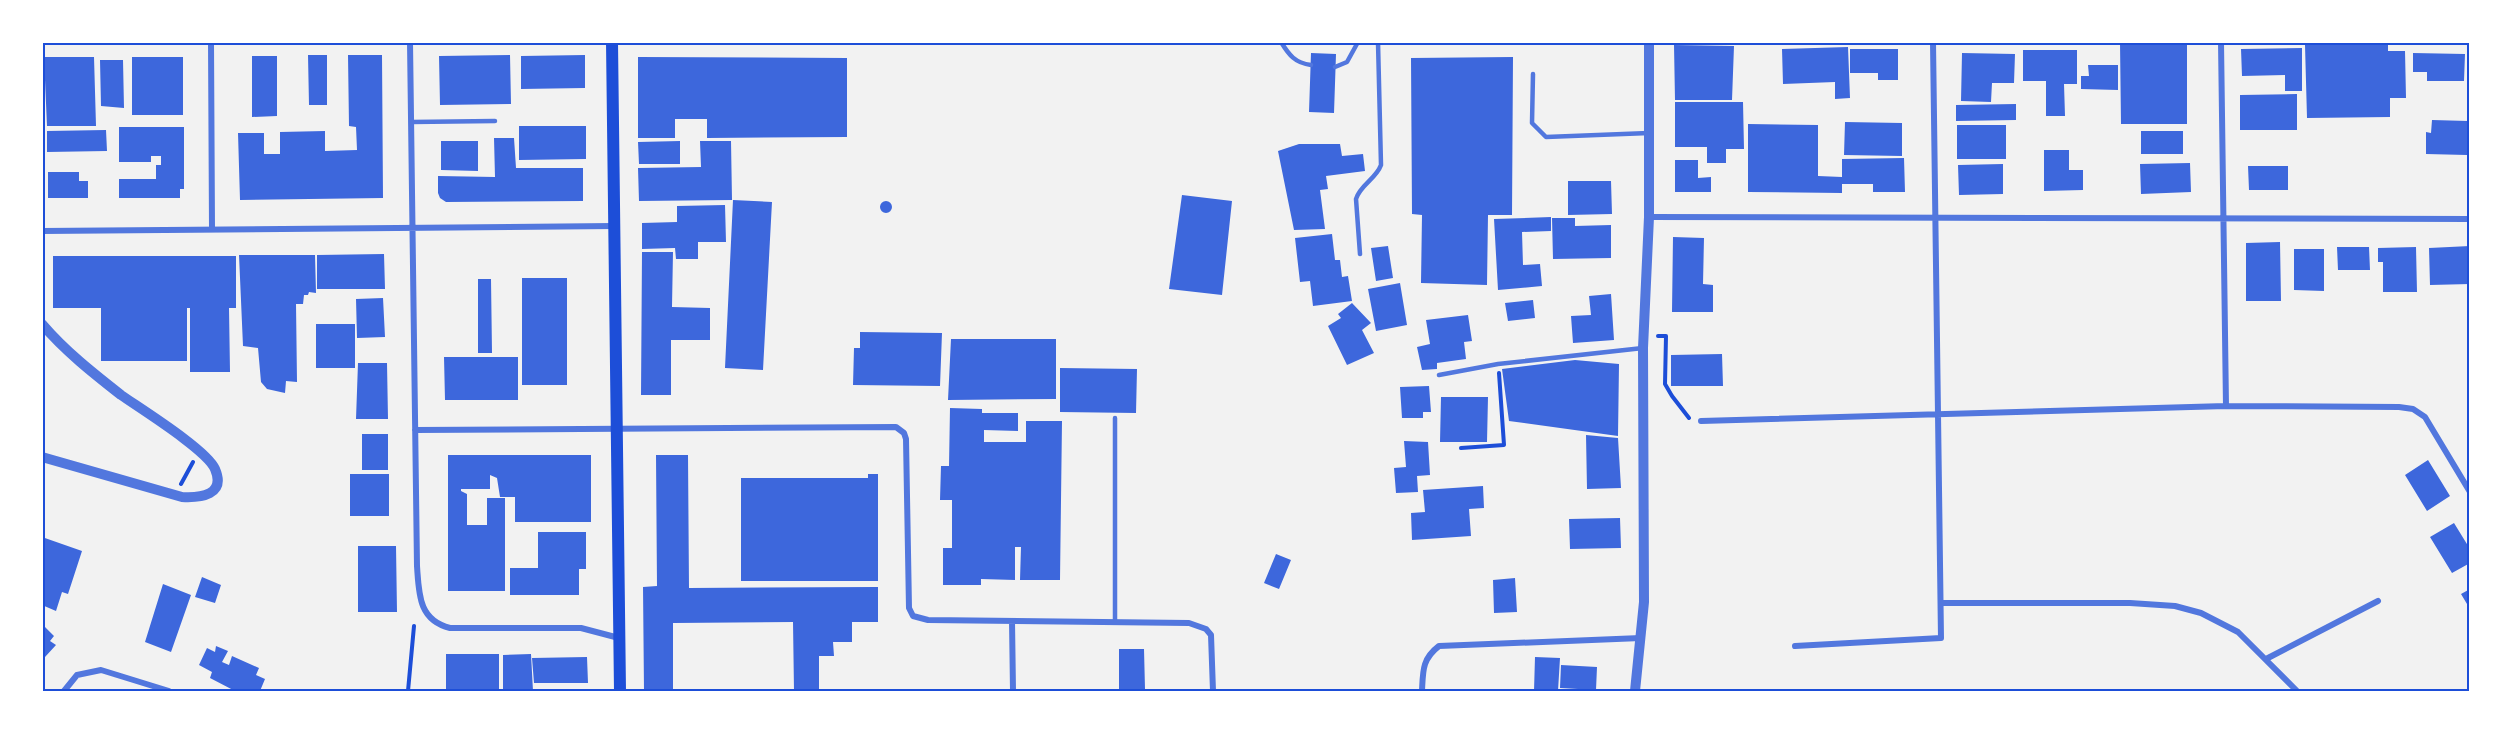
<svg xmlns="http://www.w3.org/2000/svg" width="2512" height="733" viewBox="0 0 2512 733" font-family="'DM Sans',sans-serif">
  <rect width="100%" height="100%" fill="#f2f2f2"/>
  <path fill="#3d67dc" d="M2120 42H2187V124H2121Z
    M2388 44V51H2405L2406 98H2390V117L2307 118 2305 45Z
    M1674 45 1734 46 1732 100H1675Z
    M1848 47 1850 98 1835 99V82L1783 84 1782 49Z
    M2302 48V91H2285V75L2242 76 2241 49Z
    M1850 49H1898V80H1878V73H1850Z
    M2023 50H2077V84H2064L2065 116H2046V81H2023Z
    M1311 53 1336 54 1334 113 1309 112Z
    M1962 53 2015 54 2014 83H1992L1991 102 1961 101Z
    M2413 53 2465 54 2464 81H2427V72H2413Z
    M308 55H327V105H309Z
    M348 55H382L383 198 240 200 238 133H264V154H280V132L325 131V151L357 150 356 127 349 126Z
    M510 55 511 104 440 105 439 56Z
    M585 55V88L521 89V56Z
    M252 56H277V116L252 117Z
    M44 57H94L96 126H47Z
    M132 57H183V115H132Z
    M638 57 847 58V137L707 138V119H675V138H638Z
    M1513 57 1512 215H1488L1487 285 1421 283 1422 215 1412 214 1411 58Z
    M100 60H123L124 108 101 106Z
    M2088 65H2118V90L2081 89V76H2089Z
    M2297 94V130H2240V95Z
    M1675 102H1743L1744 149H1726V163H1707V147H1675Z
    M2016 104V120L1956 121V105Z
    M2432 120 2468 121 2467 155 2426 154V132L2431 133Z
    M1845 122 1902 123V156L1844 155Z
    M1748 124 1818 125V176L1842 177V159L1904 158 1905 192H1873V184H1842V193L1748 192Z
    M1957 125H2006V159H1957Z
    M519 126H586V159L519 160Z
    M119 127H184V189H180V198H119V179H156V165H161V156H151V162H119Z
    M106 130 107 151 47 152V131Z
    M2141 131H2183V154H2141Z
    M494 138H514L516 168H583V201L446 202 440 198 438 193V176L495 177Z
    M441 141H478V171L441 170Z
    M680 141V164H639L638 142Z
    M700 141H731L732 200 639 201 638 168 701 167Z
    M1299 144H1340L1342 156 1363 154 1365 171 1326 176 1328 189 1320 190 1325 229 1294 230 1278 151Z
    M2044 150H2069V170H2083V190L2044 191Z
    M1675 160H1698V178L1711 177V192H1675Z
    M2190 163 2191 192 2141 194 2140 164Z
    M2003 164V194L1959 195 1958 165Z
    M2248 166H2288V190H2249Z
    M48 172H79V181H88V198H48Z
    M1568 181H1611L1612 214 1568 215Z
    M1182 195 1232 201 1222 295 1169 289Z
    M733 200 772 202 763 370 725 368Z
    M880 207a6 6 0 1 1 12 0a6 6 0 1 1-12 0Z
    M725 205 726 242H698V259H676L675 248 642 249V223L677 222V206Z
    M1551 217V231L1522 232 1523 265 1540 264 1542 286 1498 290 1494 219Z
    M1552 218H1575V226L1611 225V258L1553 259Z
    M1332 234 1335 260H1340L1342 277 1348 276 1352 301 1313 306 1310 281 1300 282 1295 238Z
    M1673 237 1704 238 1703 284 1713 285V312H1672Z
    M2280 242 2281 301H2246V243Z
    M1388 246 1393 278 1376 281 1371 248Z
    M2470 246V284L2430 285 2429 248Z
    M2337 247H2369L2370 270H2338Z
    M2416 247 2417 292H2383V262H2378V248Z
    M2294 249H2324V291L2294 290Z
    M642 252H673L672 307 710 308V340H671V395H641Z
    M384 254 385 289H317V255Z
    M239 255H315L316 293 309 292 308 295H304L303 304H296L297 382 286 381 285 393 267 389 261 382 258 348 243 346Z
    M53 256H236V308H229L230 372H190V308H187V361H101V308H53Z
    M522 278H567V385H522Z
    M478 279H491L492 353H478Z
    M1400 283 1407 325 1376 331 1368 289Z
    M1611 294 1614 340 1573 343 1571 316 1591 315 1589 296Z
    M383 298 385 337 357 338 356 299Z
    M1533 300 1535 318 1508 321 1505 303Z
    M1352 303 1371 323 1362 330 1374 353 1347 365 1328 326 1341 318 1338 314Z
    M1468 315 1472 341 1464 342 1466 359 1437 363V369L1422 370 1417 347 1430 344 1426 320Z
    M316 324H355V368H316Z
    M860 332 942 333 940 386 853 385 854 348H860Z
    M951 339H1056V399L948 400Z
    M1722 354 1723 386H1671V355Z
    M444 357H518V400H445Z
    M1575 360 1619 364 1618 436 1509 421 1502 369Z
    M358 363H387L388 419H356Z
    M1060 368 1137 369 1136 413 1060 412Z
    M1429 386 1431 412H1423V418H1402L1400 387Z
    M1441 397H1488L1487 442H1440Z
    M950 408 982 409V413H1018V431L984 430V442H1026V421H1062L1060 580H1020L1021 547H1015V580L981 579V585H943V548H952V500H940L941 466H949Z
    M362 434H388V470H362Z
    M1586 435 1618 438 1621 488 1587 489Z
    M1404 441 1428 442 1430 475 1417 476 1418 492 1396 493 1394 468 1406 467Z
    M448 455H591V522H515V497H500L497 478 490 475V489H461V491L467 494V525H487V498H505V591H448Z
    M656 455H688L689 588 878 587V622H852V642H833L834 656H819V691H794L793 622 673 623V691H644L643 587 657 586Z
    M2428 460 2450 496 2427 511 2405 475Z
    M350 474H389V516H350Z
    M868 474H878V581H741V478H868Z
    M1483 486 1484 508 1469 509 1471 536 1412 540 1411 513 1425 512 1423 490Z
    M1620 518 1621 548 1570 549 1569 519Z
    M2454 523 2470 549V563L2452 573 2430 537Z
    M538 532H586V569H579V595H510V568H538Z
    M42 537 82 551 68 594 62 592 56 611 42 605Z
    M358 546H396L397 612H358Z
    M1276 554 1291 560 1279 589 1264 583Z
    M202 577 221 585 215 603 195 597Z
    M1515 578 1517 612 1494 613 1493 580Z
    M163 584 191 595 171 652 145 642Z
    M2470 589V609L2461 594Z
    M45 627 54 636 50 641 56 645 45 657 42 655V630Z
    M216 646 228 651 222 662 229 665 232 656 259 668 256 675 265 679 260 691H235L210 678 212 672 199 665 207 648 215 652Z
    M1119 649H1144L1145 689H1119Z
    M446 654H499V691H446Z
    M531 654 533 691H503V655Z
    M587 657 588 683H534L532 658Z
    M1535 657 1560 658 1558 691H1534Z
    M1561 665 1597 667 1596 690 1560 688Z"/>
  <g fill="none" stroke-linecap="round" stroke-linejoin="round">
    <path stroke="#1d4ed8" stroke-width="4" d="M1658 336H1666L1665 384 1672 396 1689 418
      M1461 448 1504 445 1499 373
      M181 484 193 462
      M408 691 414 626"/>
    <path stroke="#5277de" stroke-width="4.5" d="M1281 42C1289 55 1295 63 1311 65
      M1335 67 1347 62 1358 42
      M1533 74 1532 123 1546 137 1649 133
      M411 122 495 121
      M1360 254 1356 199C1360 185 1376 179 1381 165L1378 42
      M1439 375 1498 364 1643 348
      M1115 622V418"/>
    <path stroke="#5277de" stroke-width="6" d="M211 42 212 229
      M410 42 417 566C419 593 418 620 450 628H581L619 638
      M2221 42 2226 406
      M1649 217 2470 219
      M42 231 614 226
      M1701 421 2226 406 2399 407 2413 409 2425 417 2470 492
      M415 430 896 427 904 433 906 439 909 608 913 616 928 620 1189 623 1206 629 1211 635 1213 691
      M1942 603H2130L2175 606 2201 613 2238 632 2297 691
      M1012 621 1013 691
      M1795 646 1941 638 1933 42
      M2266 659 2378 601
      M64 691 77 675 101 670 169 691
      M1422 691C1423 671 1422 659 1439 646L1641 638"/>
    <path stroke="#5277de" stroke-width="10" d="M42 324C65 351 93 373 121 395 141 409 207 450 215 469 226 495 201 498 182 497L42 457
      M1635 691 1644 602 1643 348 1649 217V42"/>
    <path stroke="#1d4ed8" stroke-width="12" d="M612 42 620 691"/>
  </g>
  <rect width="2512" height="733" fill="none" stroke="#ffffff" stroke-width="87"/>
  <rect x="44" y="44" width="2424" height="646" fill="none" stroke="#1d4ed8" stroke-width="2"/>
</svg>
